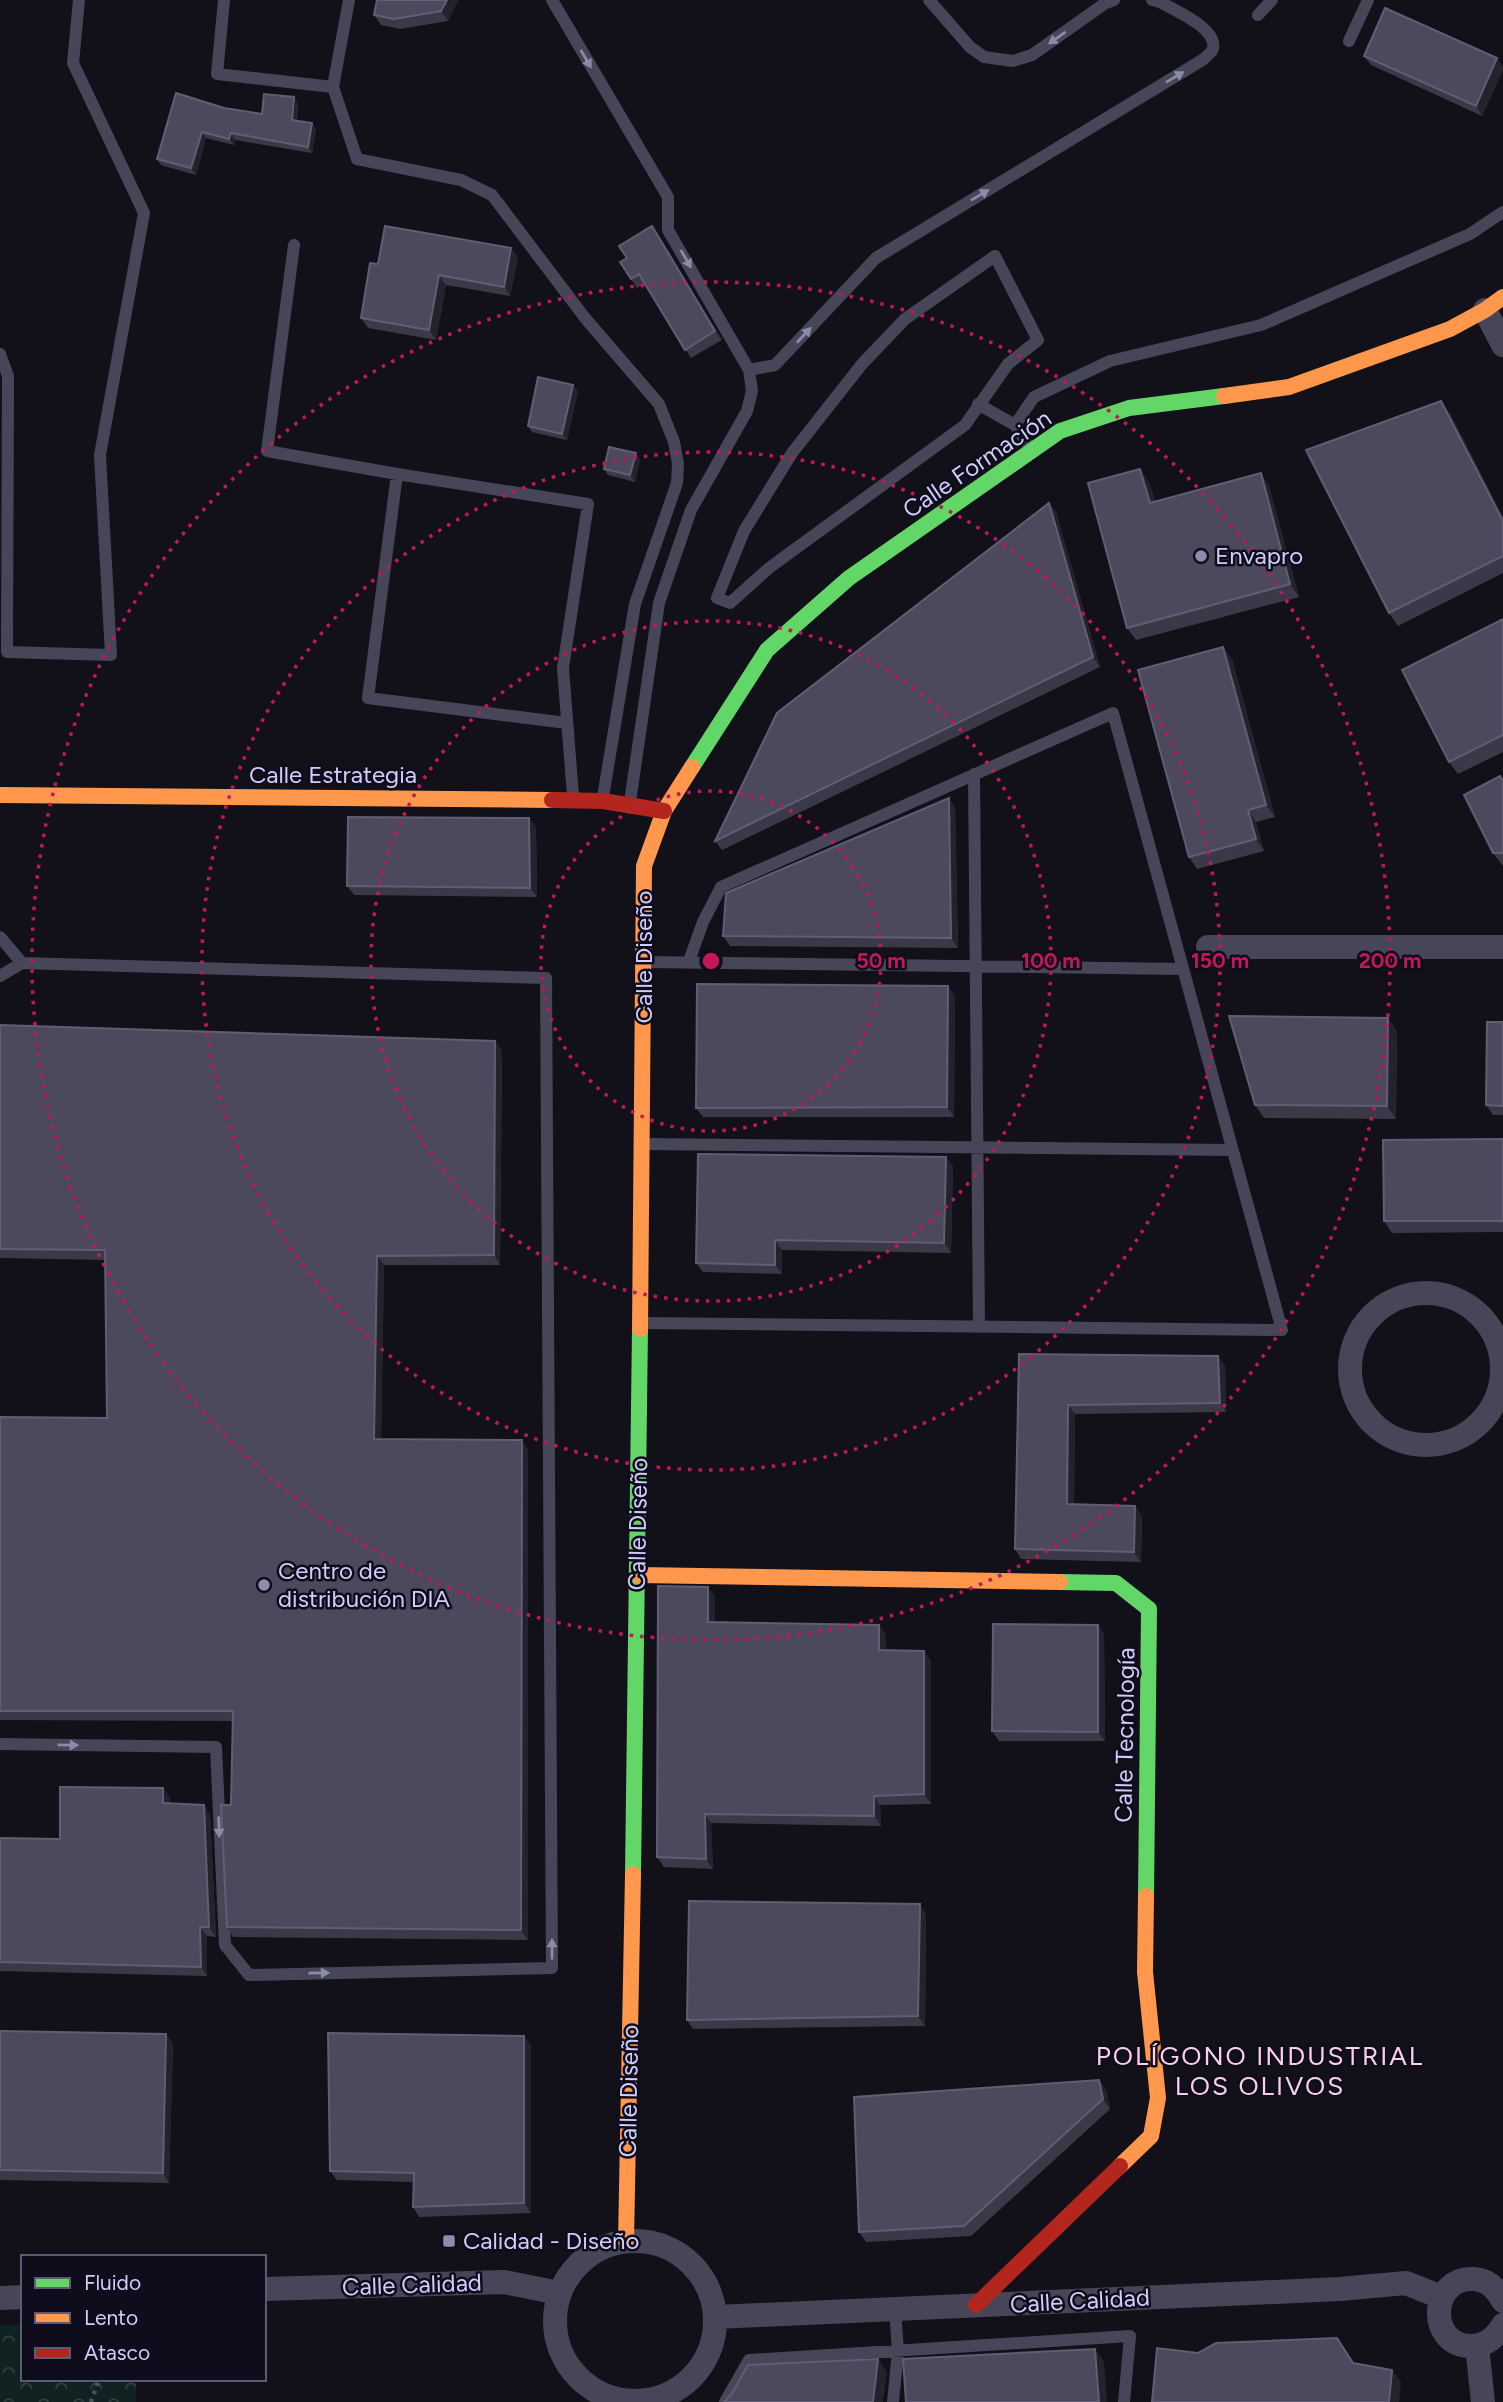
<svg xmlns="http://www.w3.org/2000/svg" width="1503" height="2402" viewBox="0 0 1503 2402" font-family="Figtree,sans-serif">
  <defs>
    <pattern id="park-crowns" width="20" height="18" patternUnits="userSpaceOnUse" patternTransform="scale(1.75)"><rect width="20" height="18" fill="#122"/><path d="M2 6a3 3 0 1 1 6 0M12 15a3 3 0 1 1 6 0" fill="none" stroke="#334143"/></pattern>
  </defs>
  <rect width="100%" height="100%" fill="#121018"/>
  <path fill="url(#park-crowns)" d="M0 2325H23V2379H136V2402H0Z"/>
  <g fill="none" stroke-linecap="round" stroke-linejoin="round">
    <path stroke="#48555f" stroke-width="4.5" stroke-dasharray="3.5 5" stroke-linecap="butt" d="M91 2402 99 2379"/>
    <path stroke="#464658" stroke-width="12" d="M224 0 217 74 333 87
      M349 0 333 87 357 159 461 180 492 195 585 318 659 404 674 442 678 464 677 483 635 604 603 797
      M552 0 668 197V230L749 370 752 391 747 411 691 510 659 603 630 802
      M929 0 970 47 984 57 1013 61 1032 55 1104 4 1114 0
      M1258 15 1272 0
      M1349 41 1368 0
      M294 245 267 451 397 474 368 698 567 723
      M995 256 1038 340 1008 364 965 425 769 568 730 603 717 598 744 531 792 453 862 364 905 319Z
      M0 354 8 376 7 652 111 655 100 455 144 213 73 63 79 0
      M749 370 775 365 876 258 1204 59C1206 56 1210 54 1212 51 1222 30 1174 10 1160 2L1152 0
      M978 404 1015 425 1030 448
      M1015 425 1034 397 1110 361 1261 325 1470 234 1503 212
      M397 474 588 504 563 668 573 796
      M974 774 979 1326
      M0 937 22 963
      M645 962 1183 969
      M0 976 22 963 546 978 552 1968 249 1975 225 1945 216 1747 0 1744
      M645 1144 1232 1150
      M641 1323 1282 1330 1113 713 721 887 703 922 689 961
      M725 2402 749 2360 1130 2336 1124 2402
      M893 2402 898 2352 895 2309"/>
    <path stroke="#464658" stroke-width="24" d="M1485 310 1503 345
      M1208 947H1503
      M1350 1369a76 76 0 1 1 152 0a76 76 0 1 1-152 0Z
      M555 2321a80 80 0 1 1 160 0a80 80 0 1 1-160 0Z
      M264 2289 504 2282 559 2293
      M0 2298 23 2297
      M1503 2301C1497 2289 1488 2280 1474 2279 1431 2276 1426 2342 1468 2346 1485 2347 1495 2338 1503 2325
      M716 2317 1340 2289 1406 2283 1441 2297
      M1477 2346 1483 2402"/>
    <path stroke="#63d668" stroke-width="16" d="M692 767 767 650 849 578 1060 431 1129 408 1224 396
      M1060 1582 1116 1583 1149 1609 1146 1896
      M633 1874 640 1329"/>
    <path stroke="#ff974d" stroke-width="16" d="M1224 396 1289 387 1450 329 1485 310 1503 297
      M0 795 552 800
      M640 1329 644 866 664 811 692 767
      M638 1575 1060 1582
      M1120 2166 1151 2136 1158 2098 1145 1972 1146 1896
      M626 2241 633 1874"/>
    <path stroke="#b3261e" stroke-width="16" d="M552 800 603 801 664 811
      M976 2305 1120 2166"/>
  </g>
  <path fill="#3b3948" d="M458 0 448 21 400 29 381 25 374 15Z
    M1364 56 1497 58 1503 67V70L1482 116 1371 65Z
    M298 103 297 120 312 123 316 129 312 153 235 140 234 145 206 138 196 175 161 165 157 159 224 108 262 114Z
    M658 235 722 340 691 358 645 283 637 288 631 279 627 258Z
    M518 257 510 296 446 285 436 340 368 328 361 318 378 264Z
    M578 391 567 440 532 432 528 426Z
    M1450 413 1503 517V573L1398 626 1389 613Z
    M636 453 640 460 635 482 608 475 604 469Z
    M1149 482 1155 502 1269 486 1299 597 1136 640 1127 628Z
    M1056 512 1100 667 722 850 715 841Z
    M1503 619V752L1458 774 1449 762Z
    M1232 659 1275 817 1256 822 1264 851 1197 869 1189 857Z
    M1500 776 1503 780V866L1493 853Z
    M955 807 958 948 730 946 723 936Z
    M529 818 536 828 537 897 354 895 347 886Z
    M948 986 955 996 954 1117H703L696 1108Z
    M1503 1022V1115H1493L1486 1105Z
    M0 1025 495 1041 502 1051 500 1265H384L381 1439 528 1450V1940L233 1937 227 1927 231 1805 233 1721 0 1720V1417L107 1418 105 1260 0 1258Z
    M1397 1031 1396 1119 1264 1118 1255 1105Z
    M1503 1139V1232L1392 1233 1384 1221Z
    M953 1166 951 1253 782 1250V1274L703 1272 696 1263Z
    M1019 1354 1218 1356 1225 1366 1226 1412 1075 1414 1074 1504 1135 1506 1142 1516 1141 1562 1021 1559 1015 1549Z
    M715 1596V1622L879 1625 886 1635V1651H924L931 1661V1804L880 1805 881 1826 711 1823 713 1869 664 1867 657 1857Z
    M1098 1625 1104 1634 1105 1741H999L992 1731Z
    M163 1788 170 1798V1804L210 1814 216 1937 207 1936V1976L0 1971V1838L60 1839Z
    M926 1914 925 2026 693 2029 687 2020Z
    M0 2031 173 2043 169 2183 0 2180Z
    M531 2045V2213L419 2217 413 2207 414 2182 337 2180 330 2171Z
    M1099 2080 1106 2090 1110 2109 971 2236 866 2242 859 2232Z"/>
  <path fill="#24222d" d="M447 0H458L448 21 441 11Z
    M1497 58 1503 67V70L1482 116 1476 106Z
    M294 97 298 103 296 126 292 120Z
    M312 123 316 129 312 153 308 147Z
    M202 132 206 138 196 175 191 168Z
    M231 133 235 140 234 145 229 139Z
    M652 226 658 235 722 340 715 331Z
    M511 248 518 257 510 296 504 287Z
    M439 275 446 285 436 340 429 330Z
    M573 385 578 391 567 440 562 434Z
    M1441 401 1450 413 1503 517V521Z
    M636 453 640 460 635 482 630 475Z
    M1140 469 1149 482 1158 516 1150 503Z
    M1261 473 1269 486 1299 597 1290 584Z
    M1049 503 1056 512 1100 667 1093 657Z
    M1223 647 1232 659 1275 817 1266 805Z
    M949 798 955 807 958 948 951 938Z
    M1248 810 1256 822 1264 851 1256 839Z
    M529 818 536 828 537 897 530 888Z
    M948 986 955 996 954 1117 947 1107Z
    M1388 1018 1397 1031 1396 1119 1387 1106Z
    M495 1041 502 1051 500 1265 494 1255Z
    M946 1157 953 1166 951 1253 944 1243Z
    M775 1240 782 1250V1274L775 1265Z
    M377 1256 384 1265 381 1448 374 1439Z
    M1218 1356 1225 1366 1226 1412 1220 1403Z
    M1068 1405 1075 1414 1074 1513 1067 1504Z
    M522 1440 528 1450V1940L521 1930Z
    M1135 1506 1142 1516 1141 1562 1134 1552Z
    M708 1587 715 1596V1631L708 1622Z
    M879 1625 886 1635V1660L879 1650Z
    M1098 1625 1104 1634 1105 1741 1098 1732Z
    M924 1651 931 1661V1804L924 1794Z
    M163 1788 170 1798V1813L163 1803Z
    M874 1796 880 1805 881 1826 874 1816Z
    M204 1805 210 1814 216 1937 209 1927Z
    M705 1814 711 1823 713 1869 706 1859Z
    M920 1904 926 1914 925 2026 918 2016Z
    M200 1927 207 1936V1976L201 1967Z
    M166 2034 173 2043 169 2183 163 2173Z
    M524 2036 531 2045V2213L524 2203Z
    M1099 2080 1106 2090 1110 2109 1103 2099Z
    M1095 2349 1104 2361 1107 2402H1099Z
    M878 2359 887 2372 883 2402H873Z
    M1392 2370 1401 2382 1399 2402H1389Z"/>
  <path fill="#4b495b" stroke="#605e74" stroke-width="2" d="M377 0H447L441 11 394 19 374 15Z
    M1385 8 1497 58 1476 106 1364 56Z
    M176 93 224 108 262 114 264 94 294 97 292 120 312 123 308 147 231 133 229 139 202 132 191 168 157 159Z
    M385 226 511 248 504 287 439 275 429 330 361 318 370 263 378 264Z
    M652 226 715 331 685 350 639 274 631 279 620 262 627 258 619 246Z
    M538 377 573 385 562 434 528 426Z
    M1441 401 1503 521V556L1389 613 1306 450Z
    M609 447 636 453 630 475 604 469Z
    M1140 469 1150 503 1261 473 1290 584 1127 628 1088 483Z
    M1049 503 1093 657 715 841 777 713Z
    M1503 619V735L1449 762 1402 670Z
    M1223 647 1266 805 1248 810 1256 839 1189 857 1138 670Z
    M1500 776 1503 781V853H1493L1464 795Z
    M949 798 951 938 723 936 726 893Z
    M348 817 529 818 530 888 347 886Z
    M697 984 948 986 947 1107 696 1108Z
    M1229 1016 1388 1018 1387 1106 1255 1105Z
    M1487 1022H1503V1106L1486 1105Z
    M0 1025 495 1041 494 1255 377 1256 374 1439 522 1440 521 1930 227 1927 221 1805H231L233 1711H0V1417L107 1418 105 1250 0 1249Z
    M1503 1139V1221H1384L1383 1140Z
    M698 1154 946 1157 944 1243 775 1240V1265L696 1263Z
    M1019 1354 1218 1356 1220 1403 1068 1405 1067 1504 1135 1506 1134 1552 1015 1549Z
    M658 1586 708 1587V1622L879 1625V1650L924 1651V1794L874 1796V1816L705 1814 706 1859 657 1857Z
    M993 1624 1098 1625V1732L992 1731Z
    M60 1787 163 1788V1803L204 1805 209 1927H200L201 1967 0 1962V1838L60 1839Z
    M689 1901 920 1904 918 2016 687 2020Z
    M0 2031 166 2034 163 2173 0 2170Z
    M328 2033 524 2036V2203L413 2207 414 2173 330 2171Z
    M1099 2080 1103 2099 964 2226 859 2232 854 2097Z
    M1337 2338 1353 2363 1392 2370 1389 2402H1152L1157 2348 1198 2353 1216 2343Z
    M1095 2349 1099 2402H906L903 2359Z
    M878 2359 873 2402H724L731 2395 748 2365Z"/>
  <defs><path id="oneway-solid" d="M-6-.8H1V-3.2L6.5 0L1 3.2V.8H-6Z" transform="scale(1.75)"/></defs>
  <g fill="#8b8aa9">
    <use href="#oneway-solid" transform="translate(1057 38) rotate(145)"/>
    <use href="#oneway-solid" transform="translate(586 59) rotate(60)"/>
    <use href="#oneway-solid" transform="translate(1175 77) rotate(-31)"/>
    <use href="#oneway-solid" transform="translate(980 195) rotate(-31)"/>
    <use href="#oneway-solid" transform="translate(686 259) rotate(60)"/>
    <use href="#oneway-solid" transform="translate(804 335) rotate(-47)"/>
    <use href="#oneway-solid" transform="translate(68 1745) rotate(1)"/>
    <use href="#oneway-solid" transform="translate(219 1827) rotate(88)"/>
    <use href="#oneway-solid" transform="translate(552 1949) rotate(-90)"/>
    <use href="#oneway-solid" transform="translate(319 1973) rotate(-1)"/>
  </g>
  <g fill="none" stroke="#c2185b" stroke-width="3.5" stroke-dasharray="3.5 7">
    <circle cx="711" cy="961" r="170"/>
    <circle cx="711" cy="961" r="340"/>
    <circle cx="711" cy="961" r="509"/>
    <circle cx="711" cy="961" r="679"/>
  </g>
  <g fill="#8e8bab" stroke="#0f0d1c" stroke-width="2.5">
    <circle cx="1201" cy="556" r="7"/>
    <circle cx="264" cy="1585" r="7"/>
    <rect x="442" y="2234" width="14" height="14" rx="3.5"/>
  </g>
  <g text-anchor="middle" stroke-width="5" stroke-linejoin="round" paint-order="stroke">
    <g font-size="24" fill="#d0cdfa" stroke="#0f0d1c">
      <text transform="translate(977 464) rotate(-34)" y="8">Calle Formación</text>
      <text x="333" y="783">Calle Estrategia</text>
      <text transform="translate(644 957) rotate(-90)" y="8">Calle Diseño</text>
      <text transform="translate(638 1524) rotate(-89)" y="8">Calle Diseño</text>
      <text transform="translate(1125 1735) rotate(-89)" y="8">Calle Tecnología</text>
      <text transform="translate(629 2091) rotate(-89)" y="8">Calle Diseño</text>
      <text transform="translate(412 2285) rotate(-2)" y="8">Calle Calidad</text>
      <text transform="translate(1080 2301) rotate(-3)" y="8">Calle Calidad</text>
    </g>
    <g font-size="24" fill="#d0cdfa" stroke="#0f0d1c" text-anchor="start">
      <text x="1215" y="564">Envapro</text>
      <text x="278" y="1579">Centro de<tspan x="278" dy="28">distribución DIA</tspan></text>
      <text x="463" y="2249">Calidad - Diseño</text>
    </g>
    <g font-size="26" letter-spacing="2" fill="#facfed" stroke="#0f0d1c">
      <text x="1260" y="2065">POLÍGONO INDUSTRIAL<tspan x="1260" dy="30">LOS OLIVOS</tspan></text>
    </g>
  </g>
  <circle cx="711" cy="961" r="10" fill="#c2185b" stroke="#0f0d1c" stroke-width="3.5"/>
  <g font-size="21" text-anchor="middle" font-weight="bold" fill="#c2185b" stroke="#0f0d1c" stroke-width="5" stroke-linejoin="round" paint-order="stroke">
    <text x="881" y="968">50 m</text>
    <text x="1051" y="968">100 m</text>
    <text x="1220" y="968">150 m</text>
    <text x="1390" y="968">200 m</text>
  </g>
  <rect x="21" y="2255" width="245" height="126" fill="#0f0d1c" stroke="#5c5a75" stroke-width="2"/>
  <rect x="35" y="2278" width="35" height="10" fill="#63d668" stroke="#5c5a75" stroke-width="2"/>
  <text x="84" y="2290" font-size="21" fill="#d0cdfa">Fluido</text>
  <rect x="35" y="2313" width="35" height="10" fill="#ff974d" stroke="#5c5a75" stroke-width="2"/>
  <text x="84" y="2325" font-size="21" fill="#d0cdfa">Lento</text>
  <rect x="35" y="2348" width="35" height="10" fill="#b3261e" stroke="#5c5a75" stroke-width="2"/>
  <text x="84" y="2360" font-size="21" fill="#d0cdfa">Atasco</text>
</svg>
